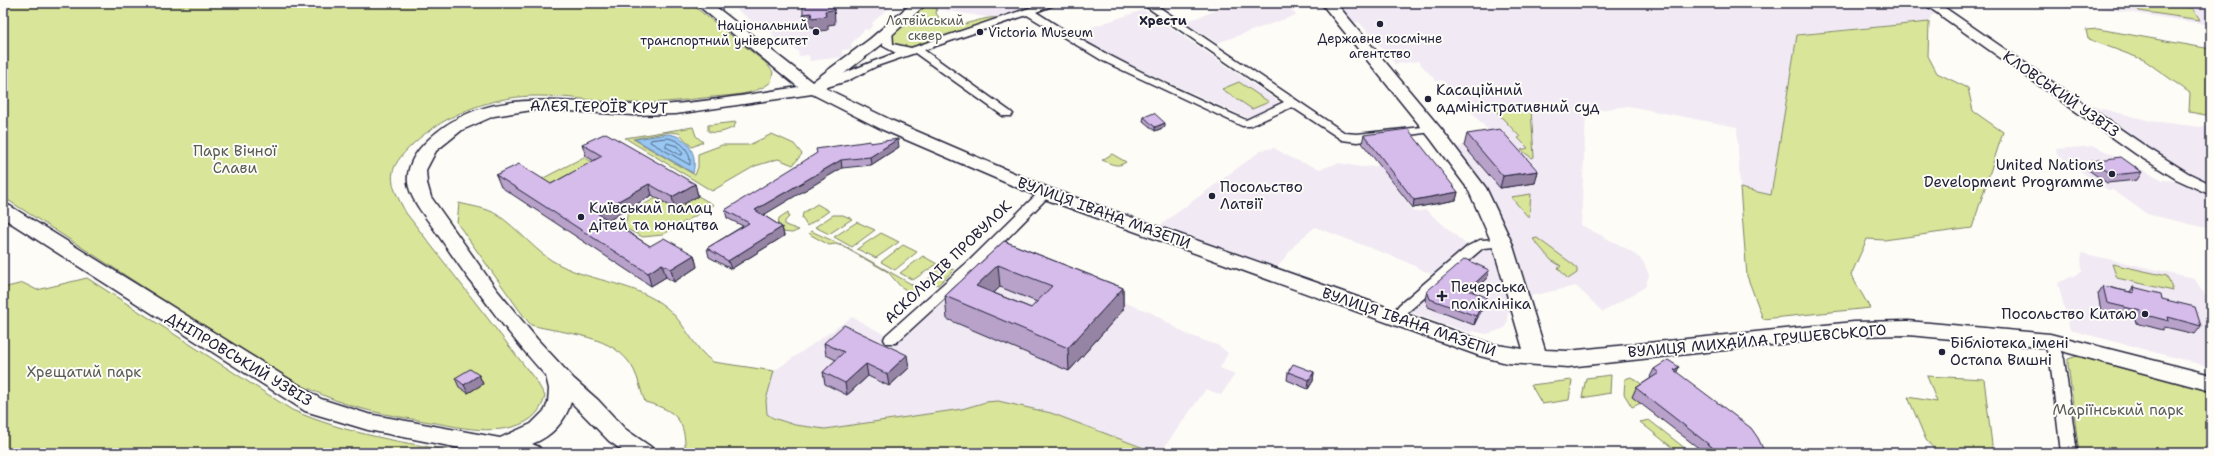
<svg xmlns="http://www.w3.org/2000/svg" width="2214" height="456" viewBox="0 0 2214 456" font-family="'Shantell Sans',sans-serif">
  <rect width="100%" height="100%" fill="#fdfcf7"/>
  <filter id="ink" filterUnits="userSpaceOnUse"><feTurbulence type="fractalNoise" baseFrequency=".025" numOctaves="2"/><feDisplacementMap in="SourceGraphic" scale="8" xChannelSelector="R" yChannelSelector="G"/><feConvolveMatrix kernelMatrix="1 2 1 2 8 2 1 2 1" color-interpolation-filters="sRGB"/></filter>
  <g filter="url(#ink)">
    <path fill="#f1e9f3" d="M729 3H894L871 24H874L868 30 865 29 851 44 852 49 842 50 843 57 810 61 809 55 799 56 798 51 772 36 774 34 753 22Z
      M930 3H1050L998 19 925 7Z
      M1220 3H1285L1296 15 1217 43 1185 22 1226 7Z
      M1337 3H1922L1937 13 1931 16 1929 22 1816 32 1797 35 1771 196 1740 188 1737 127 1628 106 1586 112 1581 225 1629 250 1643 261 1649 275 1645 287 1603 312 1576 286 1526 297 1453 148 1497 140 1442 80 1436 81 1418 61 1395 64 1359 22 1353 23Z
      M2068 3H2211V25Z
      M1143 10 1152 15 1279 102 1248 118 1123 62 1074 33Z
      M2087 105 2151 121 2200 127 2211 125V186L2179 168Z
      M2095 146 2163 180 2181 181 2211 195V229L2147 214 2113 190H2108L2057 155 2056 149Z
      M1274 148 1293 159 1320 169 1339 163 1361 167 1380 166 1414 212 1426 210 1469 247 1435 276 1402 260 1315 227 1297 242 1276 269 1159 226 1262 150Z
      M1485 247 1492 249 1494 252 1513 313H1507L1508 320 1505 328 1487 334 1472 331 1471 333 1406 311 1473 251Z
      M995 253 1152 313 1186 334 1219 346 1228 353 1220 368 1235 374 1221 395 1206 389 1160 453 1108 435 1051 413 986 402 962 409 825 429 795 425 773 418 767 414 766 400 774 371 852 317 896 341Z
      M2081 253 2194 278 2211 304V367L2070 330 2058 283 2082 272Z"/>
    <path fill="#d9e598" stroke="#7e846a" d="M3 3H690L766 63 773 72 771 82C755 95 733 95 713 97 685 100 657 104 629 103 599 102 569 96 539 96 496 95 445 114 414 143 385 170 388 180 406 213L537 382 545 396C536 436 483 432 452 426 416 419 377 415 343 403 290 384 238 348 191 318 128 277 66 237 3 197Z
      M2135 3H2157L2193 8 2200 20 2139 11Z
      M925 7 937 8 936 13C949 38 979 15 997 18L919 46C906 48 897 49 888 39L894 31Z
      M1929 22 1928 56 1937 73 1968 88 1973 111 2003 132 1972 228 1884 240 1867 239 1851 275 1870 308 1763 319 1747 276 1740 188 1771 195 1797 35Z
      M2098 29 2211 49V116L2189 112 2190 93 2144 60 2088 39 2086 30Z
      M1239 82 1269 102 1252 109 1222 89Z
      M1521 104 1531 109 1534 157 1532 158 1521 150 1528 148 1518 138 1520 137 1493 108Z
      M736 122 734 127C726 131 716 135 708 131V125Z
      M693 127 696 136 703 142 692 147 679 133 669 132 633 139 695 175 698 167V154L722 145H749L772 134 794 144 802 154 793 165 778 159 755 166 712 191 625 138Z
      M1112 154 1126 162C1118 168 1111 164 1102 160Z
      M584 157 602 168 556 192 536 182Z
      M1531 194 1529 218 1511 197Z
      M698 196 714 205 662 235 643 237 624 228 628 213 656 198 675 209Z
      M459 203C470 206 487 208 496 214 520 229 535 253 560 265 593 282 637 283 667 308 685 323 694 349 713 362L774 371 766 400 767 414 773 418 795 425 825 429 962 409 986 402 998 401 1051 413 1157 453H696L685 446C685 417 671 409 645 402 641 392 639 380 634 370 616 334 564 334 531 325L525 318 457 223Z
      M817 204 829 211 807 226 802 218 803 213Z
      M788 212 789 217 785 221V225L799 230 792 233 782 232 778 225 779 218Z
      M833 215H843L852 219 829 234 815 227Z
      M857 222 875 230 852 247 834 237Z
      M811 231 842 245 920 289 911 293 900 286 888 272 842 246 835 244 829 245 811 235 809 233Z
      M881 233 899 242 876 258 857 249Z
      M1537 238 1574 265 1577 269V273L1568 279 1558 268 1561 266 1551 260 1533 239Z
      M903 245 917 252 895 270 881 262Z
      M923 256 937 264 913 280 900 273Z
      M2112 264 2167 276 2173 291 2117 278Z
      M942 266 954 270 938 285 926 281Z
      M87 278 292 410C346 434 406 443 464 453H3V288L23 283 37 290Z
      M2077 356 2211 390V453H2079L2068 364V359Z
      M1611 375 1610 393 1582 398 1586 378Z
      M1927 376 1984 379 1993 453H1938L1926 440 1908 397 1937 402Z
      M1631 377 1646 387 1641 403 1632 407 1624 394 1625 379Z
      M1572 380 1569 400 1542 404 1531 385Z
      M1649 420 1691 453H1679L1640 422Z"/>
    <path fill="#97c7f2" stroke="#6885a9" d="M668 134C688 136 698 154 693 173L635 139Z"/>
    <g fill="none" stroke-linecap="round" stroke-linejoin="round">
      <path stroke="#516484" stroke-width="1" d="M668 138C682 141 691 151 690 165L650 142 651 140Z
        M667 143 677 146 683 154 680 155 666 147Z"/>
      <g stroke="#22223b" stroke-width="3">
        <path id="minor" d="M1044 3H1059L1036 12C1102 56 1174 88 1246 120L1284 102 1141 3H1153L1345 133 1357 134 1432 126 1438 129 1432 132 1357 142 1342 140 1292 107 1250 126H1242L1103 61 1027 15 924 50 1011 112 1013 114 1011 116H1003L915 53 877 66 847 81 814 91 808 88 810 86C840 76 867 63 896 53L883 46 884 29H892L893 44 911 48Z
          M1045 189 1049 190 1051 193 1049 196 980 266 896 343H886L884 339 886 335 970 260 1041 190Z
          M1502 239 1509 243 1507 246 1483 248 1409 311 1402 320H1392L1390 317 1399 305 1468 246 1480 240Z
          M2050 336 2055 337 2064 359 2077 453H2061L2050 359 2043 341 2045 337Z"/>
      </g>
      <g stroke="#22223b" stroke-width="3">
        <path id="tertiary" d="M1923 3H1938L2148 148 2188 173 2211 184V195L2176 179 2136 154Z"/>
      </g>
      <g stroke="#22223b" stroke-width="3">
        <path id="secondary" d="M695 3H711L812 82 870 39 912 3H927L881 45 825 88 893 121 1051 189 1491 344 1523 349 1492 243 1468 189 1430 138 1321 3H1336L1442 130 1486 188 1512 243 1545 350 1568 351 1854 322 1908 321 2050 334 2211 375V391L2050 348 1908 335 1854 336 1568 367 1507 363 1480 356 1039 197 881 129 812 94 676 114 632 115 539 109 494 116 462 130 436 151 426 170 427 183 431 197 496 289 537 339 574 379 598 400 625 429 651 447 655 453H626L609 441 571 402C565 422 552 436 532 444L539 447 543 453H485L368 430 305 411 3 218V204L10 206 321 399 368 414 500 438 531 424 545 410 548 402 549 389 546 376C506 332 472 284 438 235 428 219 411 202 408 183 406 165 417 150 429 139 493 78 584 109 661 105 707 102 753 94 798 87Z"/>
      </g>
      <use href="#minor" fill="#fdfcf7" fill-rule="evenodd"/>
      <use href="#tertiary" fill="#fdfcf7" fill-rule="evenodd"/>
      <use href="#secondary" fill="#fdfcf7" fill-rule="evenodd"/>
    </g>
    <path fill="#b8a2ca" stroke="#22223b" fill-rule="evenodd" d="M1144 117 1165 127 1155 131 1143 121Z
      M1467 134 1538 171 1535 183 1500 188 1464 146Z
      M1364 135 1458 192 1456 200 1413 208 1362 143Z
      M870 143 899 147 871 165 842 168 763 215 782 227 784 236 731 269 709 257 707 248 743 226 727 218 725 210Z
      M582 144 695 184 698 196 675 209 652 195 609 220 650 246 694 255 697 267 674 282 666 277 651 286 501 187 496 175 551 184 594 161 586 156Z
      M2092 161 2142 172 2137 180 2107 183 2087 169Z
      M1004 241 1123 288V310L1069 371 947 319 945 296ZM1000 287 1037 302 1031 308 994 293Z
      M1489 270 1487 279 1473 292 1484 305 1474 325 1428 307 1425 299 1427 291Z
      M2103 286 2130 292 2133 287 2162 299 2201 326 2195 334 2165 327 2163 330 2136 323 2135 320 2101 311 2098 294Z
      M824 343 909 368 889 386 868 376 847 395 825 384 823 372 836 360 826 355Z
      M1654 369 1676 373 1765 453H1705L1632 397 1636 388 1651 378 1650 377Z
      M1288 372H1314L1313 381 1308 389 1287 380Z
      M479 375 483 384 468 393 459 387 455 378Z"/>
    <path fill="#9684a4" stroke="#22223b" d="M833 3H834L835 24 828 25V30L814 32V27H806L803 14 825 11Z
      M1165 123V127L1155 131V127Z
      M898 139 899 147 871 165 870 157Z
      M841 160 842 168 757 219 755 210Z
      M1538 171 1535 183 1500 188 1503 176Z
      M649 184 652 195 601 225 597 213Z
      M695 184 698 196 675 209 672 197Z
      M1458 192 1456 200 1413 208 1414 200Z
      M782 227 784 236 731 269 728 261Z
      M694 255 697 267 674 282 671 269Z
      M662 264 666 277 651 286 648 273Z
      M998 265 1000 287 978 308 976 286Z
      M1489 270 1487 279 1466 299 1468 290Z
      M1123 288V310L1069 371 1068 348Z
      M1486 297 1484 305 1474 325 1476 316Z
      M907 355 909 368 889 386 887 374Z
      M866 364 868 376 847 395 845 383Z
      M1679 367 1675 376 1674 370Z
      M1314 372 1313 381 1308 389 1309 380Z
      M479 375 483 384 468 393 464 385Z"/>
    <path fill="#d6bceb" stroke="#22223b" fill-rule="evenodd" d="M803 3H833V10L825 11 826 16 812 18 811 13 803 14Z
      M1154 113 1165 123 1155 127 1144 117Z
      M1408 129 1458 192 1414 200 1364 135Z
      M1500 129 1538 171 1503 176 1467 134Z
      M606 133 695 184 672 197 649 184 597 213 650 246 664 238 694 255 671 269 662 264 648 273 496 175 519 164 551 184 602 156 582 144Z
      M898 139 870 157 841 160 755 210 782 227 728 261 707 248 749 223 725 210 817 153 816 149 870 141V143Z
      M2121 157 2142 172 2113 175 2092 161Z
      M1004 241 1123 288 1068 348 945 296ZM998 265 1052 286 1031 308 976 286Z
      M1465 259 1489 270 1468 290 1486 297 1476 316 1430 299 1427 291Z
      M2103 286 2134 293 2133 287 2161 294 2162 299 2195 307 2201 326 2168 317 2169 321 2142 314 2141 311 2107 303Z
      M844 325 907 355 887 374 866 364 845 383 823 372 844 352 824 343Z
      M1668 360 1679 367 1674 370 1751 428 1758 438 1765 453H1711L1712 447 1636 388 1659 373 1654 369Z
      M1293 364 1314 372 1309 380 1288 372Z
      M470 369 479 375 464 385 455 378Z"/>
  </g>
  <g fill="#22223b" stroke="#fdfcf7" stroke-width="1.5">
    <circle cx="1380" cy="24" r="4"/>
    <circle cx="816" cy="32" r="4"/>
    <circle cx="980" cy="32" r="4"/>
    <circle cx="1428" cy="99" r="4"/>
    <circle cx="2112" cy="174" r="4"/>
    <circle cx="1212" cy="196" r="4"/>
    <circle cx="581" cy="217" r="4"/>
    <path d="M1440 290h4v4h4v4h-4v4h-4v-4h-4v-4h4z"/>
    <circle cx="2145" cy="314" r="4"/>
    <circle cx="1942" cy="352" r="4"/>
  </g>
  <g text-anchor="middle" stroke-width="4" stroke-linejoin="round" paint-order="stroke">
    <g font-size="13" fill="#595c57" stroke="#fdfcf7">
      <text x="925" y="25">Латвійський<tspan x="925" dy="15">сквер</tspan></text>
    </g>
    <g font-size="13" font-weight="bold" fill="#22223b" stroke="#fdfcf7">
      <text x="1163" y="25">Хрести</text>
    </g>
    <g font-size="13" fill="#22223b" stroke="#fdfcf7" text-anchor="end">
      <text x="808" y="30">Національний<tspan x="808" dy="15">транспортний університет</tspan></text>
      <text x="988" y="37" text-anchor="start">Victoria Museum</text>
      <text x="1380" y="43" text-anchor="middle">Державне космічне<tspan x="1380" dy="15">агентство</tspan></text>
    </g>
    <g font-size="15" fill="#22223b" stroke="#fdfcf7" text-anchor="start">
      <text x="1436" y="95">Касаційний<tspan x="1436" dy="17">адміністративний суд</tspan></text>
      <text x="2104" y="170" text-anchor="end">United Nations<tspan x="2104" dy="17">Development Programme</tspan></text>
      <text x="1220" y="192">Посольство<tspan x="1220" dy="17">Латвії</tspan></text>
      <text x="589" y="213">Київський палац<tspan x="589" dy="17">дітей та юнацтва</tspan></text>
      <text x="1451" y="292">Печерська<tspan x="1451" dy="17">поліклініка</tspan></text>
      <text x="2137" y="319" text-anchor="end">Посольство Китаю</text>
      <text x="1950" y="348">Бібліотека імені<tspan x="1950" dy="17">Остапа Вишні</tspan></text>
    </g>
    <g font-size="15" fill="#22223b" stroke="#fdfcf7">
      <text transform="translate(2061 94) rotate(35)" y="5">КЛОВСЬКИЙ УЗВІЗ</text>
      <text transform="translate(599 107) rotate(1)" y="5">АЛЕЯ ГЕРОЇВ КРУТ</text>
      <text transform="translate(1104 213) rotate(20)" y="5">ВУЛИЦЯ ІВАНА МАЗЕПИ</text>
      <text transform="translate(948 262) rotate(-44)" y="5">АСКОЛЬДІВ ПРОВУЛОК</text>
      <text transform="translate(1409 322) rotate(19)" y="5">ВУЛИЦЯ ІВАНА МАЗЕПИ</text>
      <text transform="translate(1757 341) rotate(-5)" y="5">ВУЛИЦЯ МИХАЙЛА ГРУШЕВСЬКОГО</text>
      <text transform="translate(239 359) rotate(31)" y="5">ДНІПРОВСЬКИЙ УЗВІЗ</text>
    </g>
    <g font-size="15" fill="#595c57" stroke="#fdfcf7">
      <text x="235" y="156">Парк Вічної<tspan x="235" dy="17">Слави</tspan></text>
      <text x="84" y="377">Хрещатий парк</text>
      <text x="2118" y="415">Маріїнський парк</text>
    </g>
  </g>
  <rect width="2214" height="456" fill="none" stroke="#fdfcf7" stroke-width="16"/>
  <rect x="8" y="8" width="2198" height="440" fill="none" stroke="#22223b" stroke-width="1.5" filter="url(#ink)"/>
</svg>
